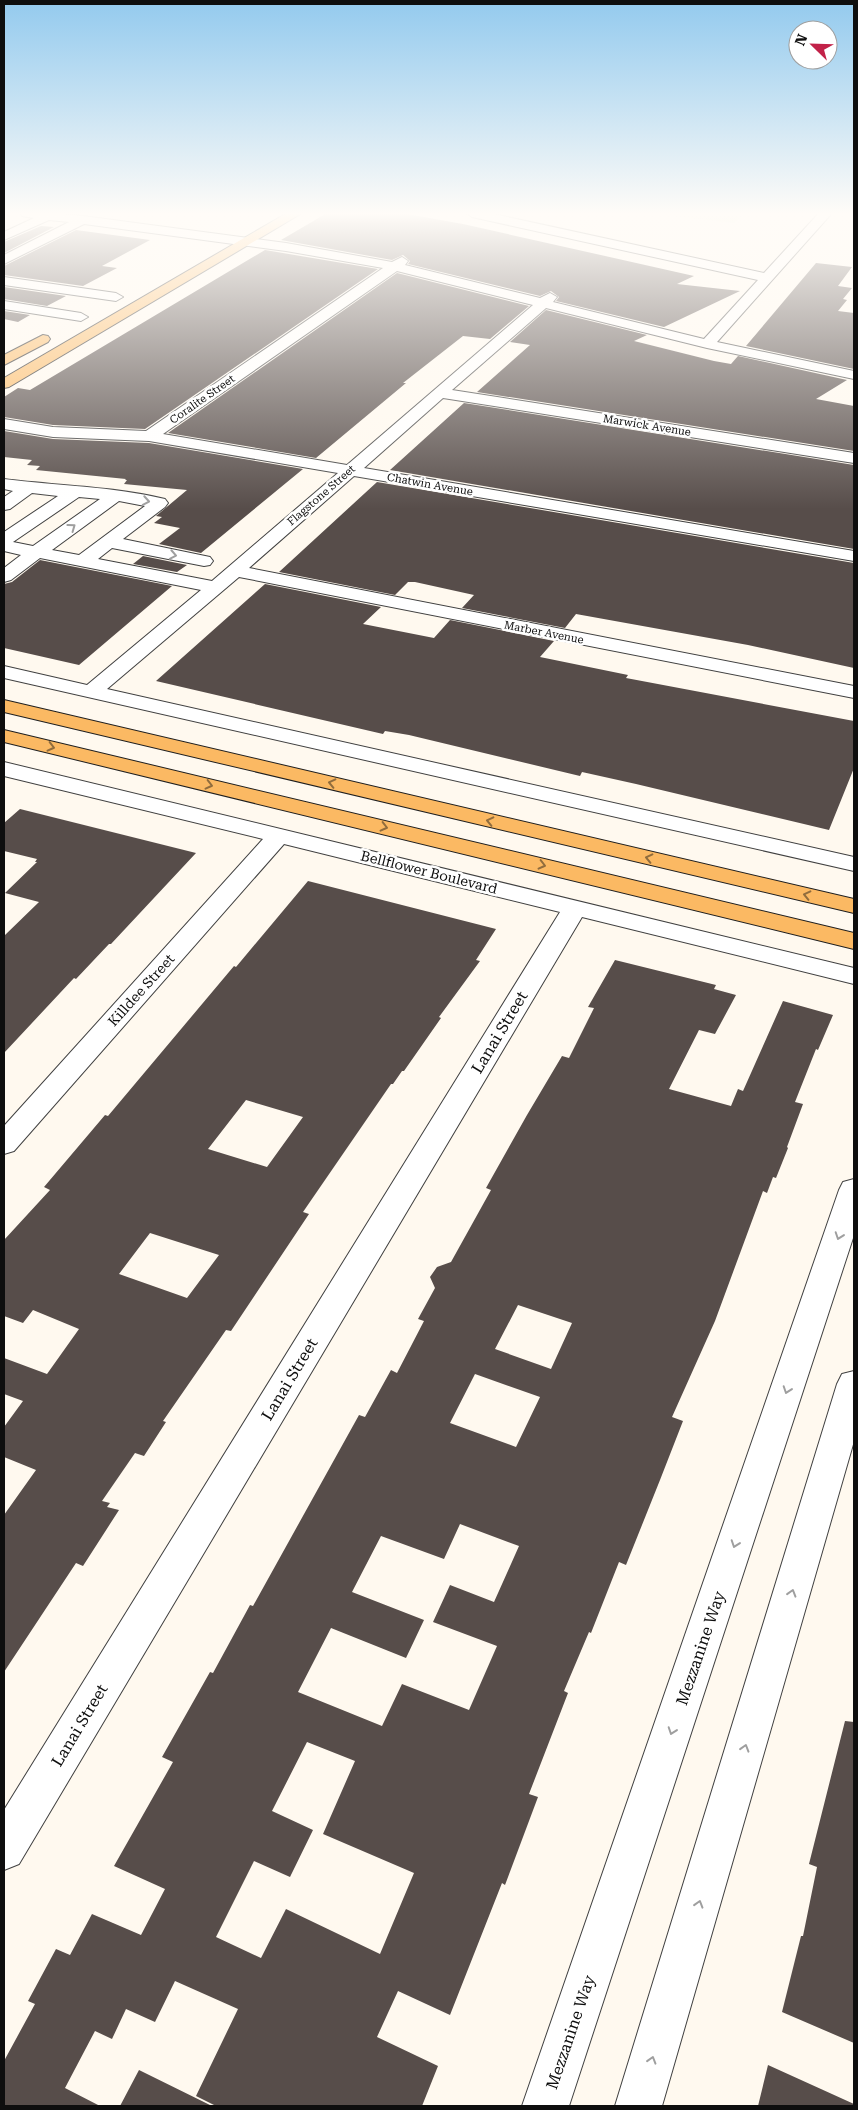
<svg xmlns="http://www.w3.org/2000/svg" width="858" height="2110" viewBox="0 0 858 2110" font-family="'Roboto Serif',serif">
  <rect width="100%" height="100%" fill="#fff9ef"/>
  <path fill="#ebf1ca" d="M647 213H744L734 223Z"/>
  <path fill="#574d4a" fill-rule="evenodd" d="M327 213H401L463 224 694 276 677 284 740 291 664 327 556 301 559 297 551 291 540 296 408 264 410 261 403 255 392 260 281 240Z
    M41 226 54 227 4 253V242Z
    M76 230 150 240 102 266 117 268 83 286 4 275V266Z
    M265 250 378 269 145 429 53 425 4 417V397L18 388 30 390Z
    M816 263 852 267 838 286 852 288 843 299 847 300 838 311 854 313V369L746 346Z
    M397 273 529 306 490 339 463 336 403 383H406L316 458 168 433Z
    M4 287 66 296 47 306 4 299Z
    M546 310 647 335 634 341 714 361 731 364 738 356 847 380 816 399 854 406V451L477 392 530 345 510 342Z
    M4 311 30 315 18 322 4 319Z
    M464 403 854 465V549L390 470Z
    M4 431 53 439 149 443 303 469 201 553 159 544 180 528 154 523 162 517 156 516 187 490 124 484 127 480H125L126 479 36 470 40 466 27 465 32 460 4 457Z
    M377 482 854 563V668L748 645 576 614 565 628 462 608 474 595 415 582H408L395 595 279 572Z
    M143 556 187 565 177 572 133 564Z
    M40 560 172 586 79 665 4 648V584L12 582Z
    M265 584 381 607 363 624 434 638 450 620 554 641 540 657 628 675 626 678 854 721V768L829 830 636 784 582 772 580 776 409 735 385 731 383 734 156 681Z
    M20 809 196 853 111 944H109L76 979 74 978 4 1053V936L39 902 5 893 37 862H35L37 859 4 851V823Z
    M308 881 496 929 476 960 480 961 439 1017 441 1018 404 1071H402L393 1084H391L303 1212 309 1214 231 1331 226 1330 163 1421 166 1422 144 1456 135 1453 102 1501 110 1503 107 1507 119 1510 83 1566 76 1563 4 1672V1515L36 1470 4 1457V1427L23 1401 4 1394V1358L47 1374 79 1329 33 1310 23 1323 4 1316V1240L50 1190 44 1187 105 1115 108 1116 234 966 236 967ZM246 1100 303 1117 267 1167 208 1149ZM150 1233 219 1255 187 1298 119 1274Z
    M615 960 716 985 714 989 736 995 715 1034 699 1030 669 1089 731 1106 738 1089 743 1091 783 1001 833 1015 818 1050 816 1049 795 1102 803 1104 787 1147 788 1148 776 1178 773 1177 767 1193 763 1191 715 1321 672 1417 683 1421 660 1480 626 1565 619 1562 591 1633 589 1632 564 1691 568 1693 529 1794 538 1797 505 1885 502 1883 450 2015 398 1991 377 2037 438 2066 422 2106H216L196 2096 238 2009 175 1981 155 2022 126 2009 112 2039 95 2031 65 2088 100 2106H4V2061L35 2004 28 2001 56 1949 70 1955 92 1914 141 1935 165 1889 114 1866 173 1762 162 1757 210 1672 213 1673 250 1605 253 1606 359 1415 365 1417 391 1370 397 1373 424 1321 418 1319 435 1288 430 1277 437 1267 451 1262 491 1190 486 1188 527 1115 562 1056 569 1058 594 1008 588 1007ZM518 1305 572 1323 551 1369 495 1349ZM475 1374 540 1397 516 1447 450 1423ZM460 1524 519 1546 494 1602 450 1585 433 1622 497 1646 469 1710 402 1684 382 1726 298 1692 331 1628 406 1658 424 1620 352 1592 381 1536 444 1559ZM307 1742 355 1761 323 1834 414 1873 380 1954 286 1909 261 1958 216 1937 254 1861 290 1877 313 1830 272 1811Z
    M845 1721 854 1722V2043L782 2012 801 1936H803L817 1867 809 1864Z
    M768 2065 854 2104V2106H758Z
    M139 2070 212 2106H120Z"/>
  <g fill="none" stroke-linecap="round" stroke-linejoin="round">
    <g stroke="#414141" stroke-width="2">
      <path id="minor" d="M20 213H54L83 216 286 243 392 262 402 257 408 261 405 265 540 298 550 293 557 297 553 302 704 339 758 280 472 217 466 213H489L764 273 819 213H832L717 342 854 371V379L707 348 546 308 452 390 854 453V463L443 398 364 468 854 551V561L354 476 249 568 854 686V698L239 577 107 689 854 857V871L4 678V666L87 685 201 590 40 558 11 580 4 582V568L21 555 4 551V532L58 496 32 493 10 509 4 510V497L13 491 4 489V479C57 486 112 486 165 499L168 503 165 507 123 539 210 557 213 561 210 565 204 566 112 548 98 559 212 581 338 473 149 441 53 437 4 429V419L53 427 146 431 383 268 286 251 84 224 4 264V255L69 222 49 220 4 240V232L34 218 22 216ZM397 271 533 305 347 465 163 434ZM79 497 100 499 33 546 13 542ZM119 501 145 506 79 555 52 550Z
        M4 277 116 293 123 297 116 301 4 285Z
        M4 301 81 313 88 317 81 321 4 309Z
        M4 762 854 968V984L582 917 19 1864 4 1870V1810L560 912 284 844 14 1151 4 1154V1126L263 839 4 776Z
        M854 1179V1235L569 2106H522L839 1190 843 1182Z
        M854 1371V1441L662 2106H615L837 1384 842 1374Z"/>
    </g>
    <g stroke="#1f1f1f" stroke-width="2">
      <path id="major" d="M287 213H302L9 387 4 388V378Z
        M43 335 48 336 50 339 48 342 4 365V355Z
        M4 700 854 899V913L4 712Z
        M4 730 854 933V949L4 742Z"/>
    </g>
    <use href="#minor" fill="#fff" fill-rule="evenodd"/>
    <use href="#major" fill="#fbb963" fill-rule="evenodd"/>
  </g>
  <defs><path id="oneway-chevron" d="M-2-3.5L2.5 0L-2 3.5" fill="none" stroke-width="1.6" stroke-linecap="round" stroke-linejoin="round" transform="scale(1.25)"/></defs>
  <g stroke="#9f9f9f">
    <use href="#oneway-chevron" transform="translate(146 501) rotate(10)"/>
    <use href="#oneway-chevron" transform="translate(72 527) rotate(-36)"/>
    <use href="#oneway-chevron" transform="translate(173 555) rotate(11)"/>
    <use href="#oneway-chevron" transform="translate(839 1236) rotate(109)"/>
    <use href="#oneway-chevron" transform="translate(787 1390) rotate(109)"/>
    <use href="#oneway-chevron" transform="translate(735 1544) rotate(109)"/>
    <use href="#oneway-chevron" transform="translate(792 1593) rotate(-73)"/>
    <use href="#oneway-chevron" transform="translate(672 1731) rotate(109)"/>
    <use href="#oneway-chevron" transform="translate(745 1748) rotate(-73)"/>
    <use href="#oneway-chevron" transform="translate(699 1904) rotate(-73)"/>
    <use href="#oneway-chevron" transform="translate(652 2060) rotate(-73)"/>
  </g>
  <g stroke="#906c3d">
    <use href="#oneway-chevron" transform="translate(51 747) rotate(14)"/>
    <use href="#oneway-chevron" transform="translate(332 783) rotate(-167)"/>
    <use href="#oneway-chevron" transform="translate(209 785) rotate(14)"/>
    <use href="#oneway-chevron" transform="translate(490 821) rotate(-167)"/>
    <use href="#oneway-chevron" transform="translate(384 827) rotate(14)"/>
    <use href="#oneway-chevron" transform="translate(649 858) rotate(-167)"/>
    <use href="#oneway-chevron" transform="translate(542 865) rotate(14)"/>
    <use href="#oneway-chevron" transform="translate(807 895) rotate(-167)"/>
  </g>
  <linearGradient id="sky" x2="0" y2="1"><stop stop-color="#93caee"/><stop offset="0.42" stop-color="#fffcf8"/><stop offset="1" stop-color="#fffcf8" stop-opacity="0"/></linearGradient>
  <rect width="858" height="509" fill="url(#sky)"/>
  <g text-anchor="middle" stroke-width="5" stroke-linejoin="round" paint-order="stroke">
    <g font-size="11" fill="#0e0e0e" stroke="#fff">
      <text transform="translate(202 399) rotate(-35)" y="4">Coralite Street</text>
      <text transform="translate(647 425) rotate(9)" y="4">Marwick Avenue</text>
      <text transform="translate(430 484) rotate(10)" y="4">Chatwin Avenue</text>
      <text transform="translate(321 495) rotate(-41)" y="4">Flagstone Street</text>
      <text transform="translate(544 632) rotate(11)" y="4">Marber Avenue</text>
    </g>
    <g font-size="14" fill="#0e0e0e" stroke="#fff">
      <text transform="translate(429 872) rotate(14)" y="5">Bellflower Boulevard</text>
      <text transform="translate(141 990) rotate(-48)" y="5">Killdee Street</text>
    </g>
    <g font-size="16" fill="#0e0e0e" stroke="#fff">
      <text transform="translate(499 1032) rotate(-59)" y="6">Lanai Street</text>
      <text transform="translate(289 1379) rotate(-59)" y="6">Lanai Street</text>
      <text transform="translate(700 1648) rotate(-71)" y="6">Mezzanine Way</text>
      <text transform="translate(79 1725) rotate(-59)" y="6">Lanai Street</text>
      <text transform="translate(570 2032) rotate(-71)" y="6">Mezzanine Way</text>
    </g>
  </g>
  <rect width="858" height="2110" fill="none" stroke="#0e0e0e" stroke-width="10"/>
  <g transform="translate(813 45) rotate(293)"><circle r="24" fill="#ffffff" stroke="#9f9f9f"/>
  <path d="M0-4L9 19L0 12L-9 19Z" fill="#c22249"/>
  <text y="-8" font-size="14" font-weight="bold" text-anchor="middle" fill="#0e0e0e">N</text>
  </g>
</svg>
